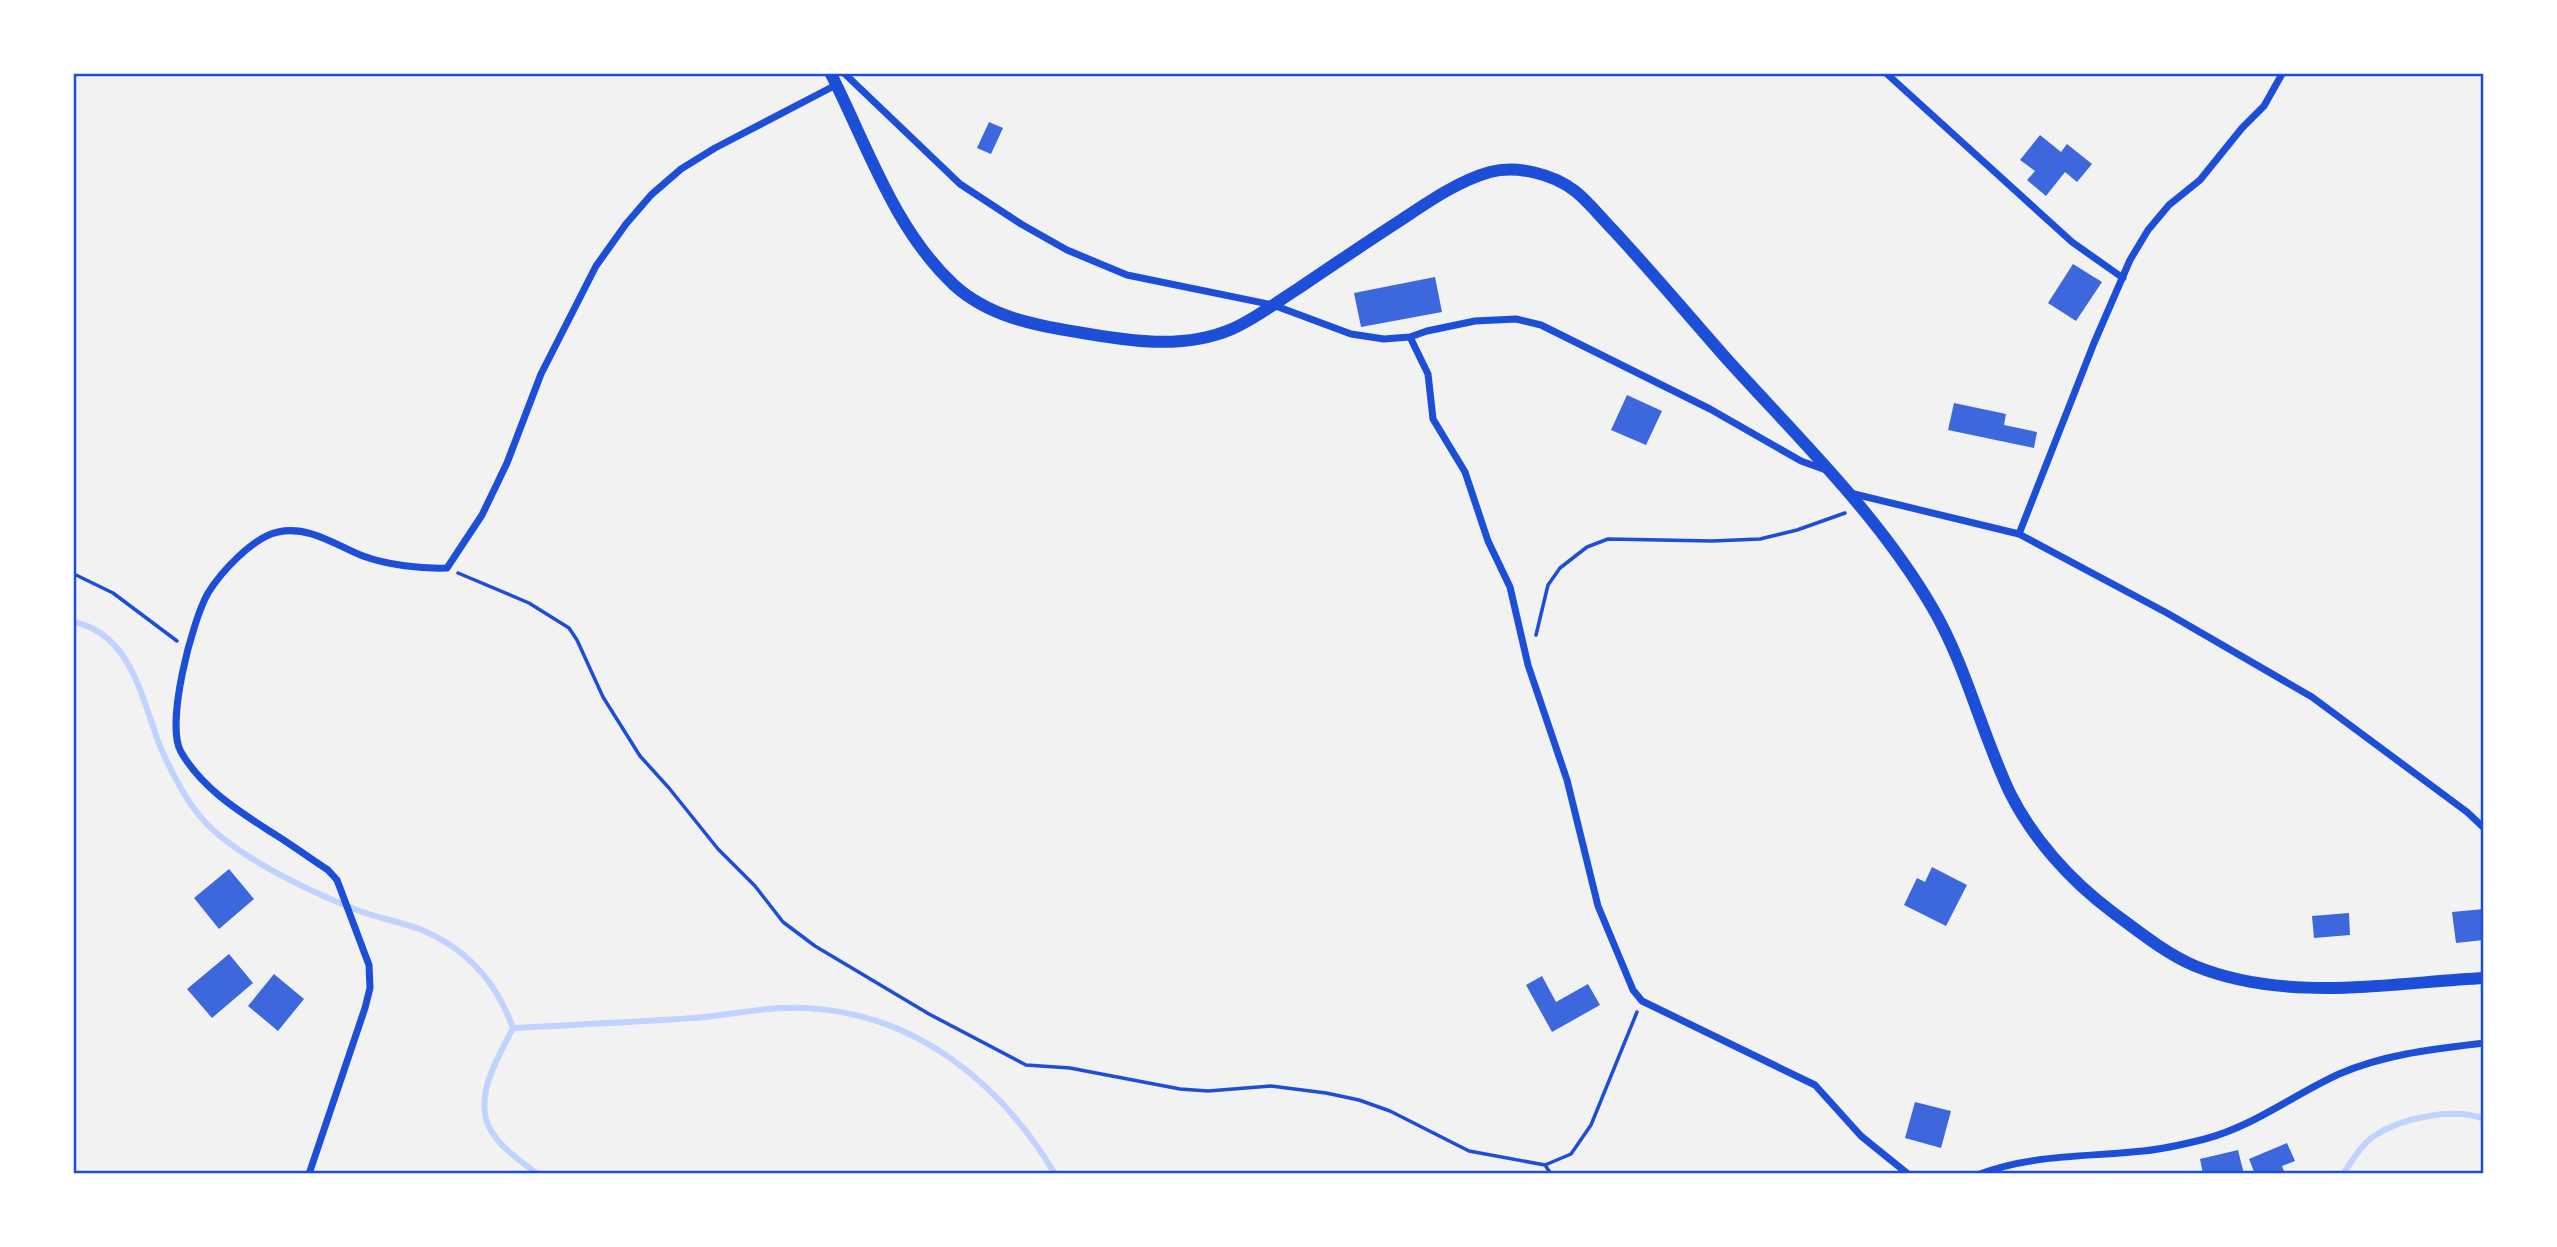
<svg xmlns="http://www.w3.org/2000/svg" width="2557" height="1247" viewBox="0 0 2557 1247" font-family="'Sofia Sans Condensed',sans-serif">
  <rect width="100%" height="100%" fill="#f2f2f2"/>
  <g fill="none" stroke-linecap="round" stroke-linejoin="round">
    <path stroke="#bfd3fe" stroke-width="6" d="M74 622C134 635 142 703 162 751 175 779 190 809 213 830 250 863 311 892 357 910 378 918 401 922 422 930 467 949 497 983 513 1028
      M513 1028C573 1025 633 1022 694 1018 730 1015 768 1006 805 1008 915 1013 1000 1082 1055 1174
      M513 1028C497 1060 468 1104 496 1138 506 1152 524 1163 537 1174
      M2343 1174C2352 1161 2361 1145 2374 1136 2401 1118 2453 1107 2484 1119"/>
  </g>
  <path fill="#3d67dc" d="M989 122 1003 128 991 154 977 148Z
    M2040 135 2061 152 2067 144 2092 164 2077 182 2065 172 2046 196 2027 180 2035 171 2020 160Z
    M2073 264 2102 282 2076 321 2048 303Z
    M1435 277 1442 312 1361 327 1354 293Z
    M1627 395 1662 411 1646 445 1611 430Z
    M1954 403 2006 414 2004 425 2037 432 2034 448 1948 430Z
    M1932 867 1967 885 1946 926 1904 905 1917 878 1925 882Z
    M229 869 254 899 219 929 194 898Z
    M2484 909V940L2456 943 2452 912Z
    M2349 913 2350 935 2314 938 2312 916Z
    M229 954 253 983 212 1018 187 989Z
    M274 974 304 999 278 1031 248 1006Z
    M1542 976 1556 1002 1588 984 1600 1005 1552 1032 1526 985Z
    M1915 1102 1951 1111 1941 1148 1905 1138Z
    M2287 1143 2295 1161 2282 1166 2285 1174H2255L2249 1159Z
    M2238 1150 2244 1174H2203L2200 1159Z"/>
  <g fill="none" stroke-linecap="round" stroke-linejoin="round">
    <path stroke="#1d4ed8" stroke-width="3.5" d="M458 573 529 603 569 628 577 640 603 697 640 756 669 788 718 849 755 886 783 922 815 946 929 1014 1026 1065 1070 1068 1180 1089 1208 1091 1271 1086 1326 1093 1359 1100 1390 1111 1469 1151 1545 1165 1571 1154 1591 1125 1637 1012
      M74 574 113 593 177 641
      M1536 635 1548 585 1560 568 1587 547 1608 539 1712 541 1760 539 1797 530 1845 513
      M1545 1165 1551 1174"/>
    <path stroke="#1d4ed8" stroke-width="7" d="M845 74 960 184 1021 224 1067 250 1127 275 1273 305 1351 334 1384 339 1410 337 1428 374 1433 419 1465 472 1488 541 1510 587 1528 665 1567 780 1598 906 1633 990 1642 1001 1815 1085 1861 1136 1908 1174
      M1887 74 2072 242 2123 278
      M1410 337 1427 331 1475 321 1516 319 1541 325 1710 409 1801 461 1826 470
      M1850 493 2019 534 2167 613 2312 697 2467 812 2484 828
      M2019 534 2094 343 2130 260 2148 230 2169 205 2200 180 2242 128 2264 106 2282 74
      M309 1174 365 1008 370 988 369 965 337 880 328 870C309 858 291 844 271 832 237 810 202 788 181 752 165 724 192 621 208 593 221 572 253 537 278 532 309 525 337 546 363 556 387 565 422 569 447 568L482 515 507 463 541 374 596 266 626 224 651 195 681 169 715 148 836 85
      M1980 1174C2033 1154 2088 1157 2143 1151 2163 1149 2185 1144 2205 1139 2254 1126 2293 1095 2339 1074 2385 1054 2434 1049 2484 1043"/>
    <path stroke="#1d4ed8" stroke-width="12" d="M831 74C867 145 894 229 954 285 988 316 1033 325 1077 332 1128 341 1183 350 1232 329 1255 319 1277 302 1299 288 1333 265 1367 242 1401 220 1428 202 1458 181 1490 172 1517 165 1553 174 1575 191 1589 202 1601 218 1614 231 1652 272 1688 315 1725 357 1797 437 1877 513 1932 607 1966 665 1981 732 2010 793 2033 839 2070 880 2111 911 2138 931 2165 953 2195 966 2286 1003 2388 983 2484 978"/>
  </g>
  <rect width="2557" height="1247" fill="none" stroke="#ffffff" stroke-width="150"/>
  <rect x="75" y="75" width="2407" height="1097" fill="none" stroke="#1d4ed8" stroke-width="2.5"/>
</svg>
